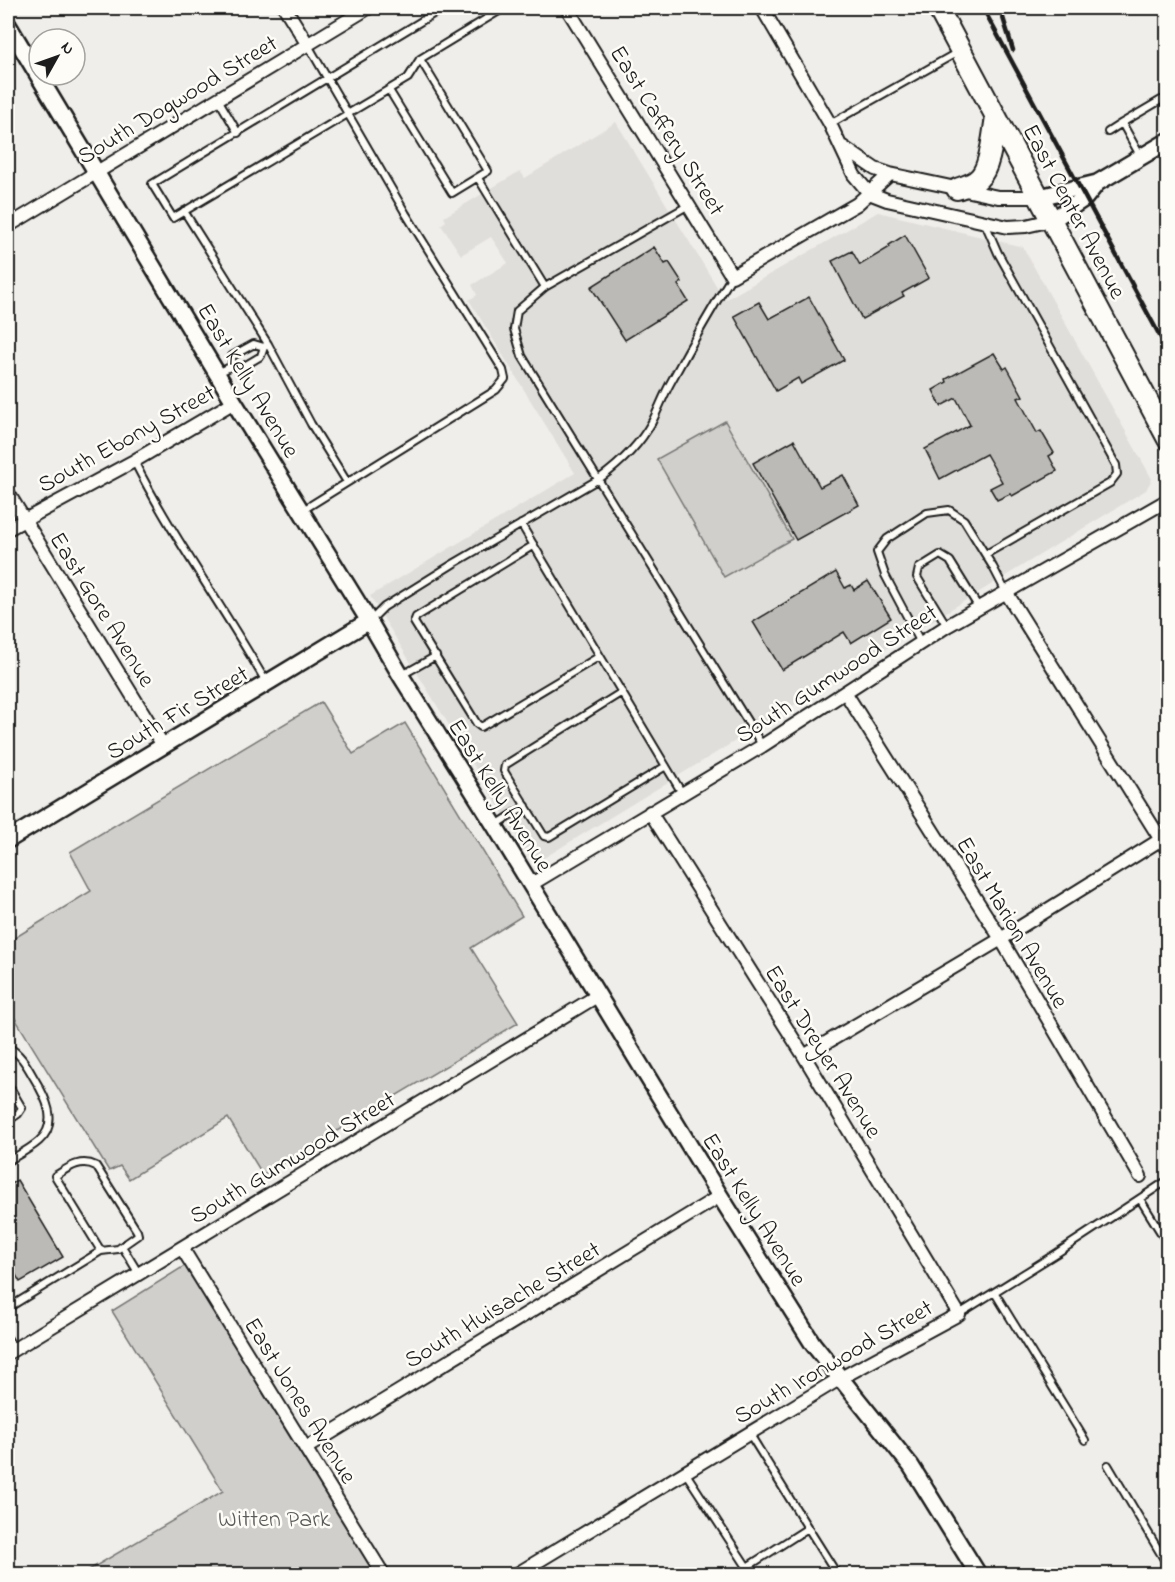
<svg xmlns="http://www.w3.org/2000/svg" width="1175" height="1582" viewBox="0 0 1175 1582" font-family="'Indie Flower',sans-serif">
  <rect width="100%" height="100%" fill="#f0eeea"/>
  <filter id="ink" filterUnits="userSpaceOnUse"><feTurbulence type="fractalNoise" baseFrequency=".0167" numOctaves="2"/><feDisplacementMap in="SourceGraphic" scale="12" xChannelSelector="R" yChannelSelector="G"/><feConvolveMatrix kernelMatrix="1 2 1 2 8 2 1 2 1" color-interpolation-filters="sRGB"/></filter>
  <g filter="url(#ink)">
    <path fill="#e0deda" d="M616 122 725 300 878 212 1023 247 1152 479 1146 490 534 864 370 596 575 473 469 300 477 295 472 285 508 263 491 237 461 255 441 225 446 221 444 217 520 171 525 178Z"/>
    <path fill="#d0cfcc" stroke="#767674" stroke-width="1.5" d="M725 421 792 539 724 577 657 459Z
      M321 702 353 754 405 723 522 916 471 948 518 1023 263 1175 228 1118 129 1179 120 1166 109 1171 8 1007V942L91 891 70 852Z
      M186 1265 376 1574H82L223 1491 112 1311Z"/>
    <path fill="#bbbab6" stroke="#1c1c1c" stroke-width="1.5" d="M905 235 929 278 902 293 904 296 862 319 832 261 852 251 860 265 890 247 889 245Z
      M654 247 665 264 669 262 682 282 678 285 688 301 625 340 591 287Z
      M809 297 844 360 801 384 798 378 776 391 734 316 759 302 769 319Z
      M994 353 1004 369 1007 367 1023 396 1018 398 1037 433 1041 431 1054 453 1049 456 1057 471 1012 496 1010 494 997 500 990 488 1002 482 986 454 940 479 925 449 970 425 956 398 941 406 933 390 947 382 946 379Z
      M794 440 820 487 843 475 859 505 796 540 753 463Z
      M836 572 845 588 851 585 854 590 868 581 891 618 851 643 844 632 782 670 753 622Z
      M17 1180 63 1257 20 1282 8 1261V1186Z"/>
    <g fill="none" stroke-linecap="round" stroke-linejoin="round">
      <g stroke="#1c1c1c" stroke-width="10">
        <path id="service" d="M443 8 152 184 173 218 408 78 420 59 504 8
          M389 90 452 193 488 171 420 59
          M218 99 238 133
          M830 124 958 52
          M1108 132 1122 123
          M1141 157 1122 123 1161 100
          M478 178 545 287
          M689 205 545 287 517 311 514 329 522 356 762 745
          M184 211 268 344 264 347 261 356 239 369 232 366 218 373
          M984 221 998 253 1116 465 1117 474 1110 483 986 554
          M268 344 311 424 347 482
          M232 366V356L254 344 264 347
          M134 461C173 538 224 608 266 682
          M303 510 496 390 505 379 503 370 406 214 308 45
          M521 524 682 793
          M534 545 416 617 414 622 477 724 481 727 600 656
          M370 621 384 607 453 564 599 479C621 463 639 446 652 422 659 408 664 394 672 380 691 345 711 310 732 276
          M947 626 917 577 919 568 940 555 950 561 979 608
          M921 643 885 575 877 552 887 539 927 513 949 510 964 520 993 567 1006 592
          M402 675 436 656
          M622 692 505 765 504 771 544 836 549 837 666 766
          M496 825 526 806
          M8 1047C21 1054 27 1066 34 1078 45 1096 60 1123 39 1141 30 1149 18 1155 8 1161
          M8 1084 22 1108 18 1114 8 1121
          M1140 1199 1168 1244
          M122 1246 139 1274
          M995 1293 1085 1440
          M8 1308 101 1251 118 1249 138 1235 137 1231 96 1166C80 1158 68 1168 55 1176L101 1251
          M959 1314 1057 1253 1168 1180
          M8 1339 14 1349
          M749 1433 808 1528
          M1108 1465 1168 1566
          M685 1472 747 1567
          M751 1574 747 1567 808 1528 837 1574"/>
      </g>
      <g stroke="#1c1c1c" stroke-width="16">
        <path id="minor" d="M285 8 308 45
          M567 8 732 276 857 204 890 174
          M762 8 830 124 854 175 869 193 887 200 1008 227 1026 226 1052 220
          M843 147 875 169 890 174 998 197H1040
          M8 226 368 8
          M8 493 164 747
          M8 529 134 461 234 402
          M1006 592 1168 851
          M845 692 1001 939 1140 1176
          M530 885 762 746 947 626 1168 500
          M804 1056 1001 939 1168 835
          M182 1248 383 1574
          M8 1353 597 996
          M306 1448 720 1196
          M517 1574 839 1379 959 1314 804 1056 650 812"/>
      </g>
      <g stroke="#1c1c1c" stroke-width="20">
        <path id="tertiary" d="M8 25 234 402 369 621 401 676 495 826 720 1196 813 1344 911 1466 978 1574
          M1040 197 1097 183
          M1052 220 1085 198 1097 183 1168 141
          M8 840 369 621"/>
      </g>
      <g stroke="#1c1c1c" stroke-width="24">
        <path id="primary" d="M938 8 1168 439
          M957 189C965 186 974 184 979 178 991 167 993 133 996 117"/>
      </g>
      <use href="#service" stroke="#fdfcf7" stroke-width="6"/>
      <use href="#minor" stroke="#fdfcf7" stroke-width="12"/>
      <use href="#tertiary" stroke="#fdfcf7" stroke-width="15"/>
      <use href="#primary" stroke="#fdfcf7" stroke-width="20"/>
      <path stroke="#1c1c1c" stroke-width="4.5" d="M983 8 1168 351
        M1000 8 1013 50"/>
    </g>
  </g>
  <g text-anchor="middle" stroke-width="5" stroke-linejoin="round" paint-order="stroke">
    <g font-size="24" fill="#1c1c1c" stroke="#fdfcf7">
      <text transform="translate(177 99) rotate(-31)" y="8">South Dogwood Street</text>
      <text transform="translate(668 130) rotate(58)" y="8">East Caffery Street</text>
      <text transform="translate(1075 211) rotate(62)" y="8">East Center Avenue</text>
      <text transform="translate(249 380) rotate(59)" y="8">East Kelly Avenue</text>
      <text transform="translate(126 438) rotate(-29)" y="8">South Ebony Street</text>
      <text transform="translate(103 609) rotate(58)" y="8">East Gore Avenue</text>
      <text transform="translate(836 673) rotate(-33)" y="8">South Gumwood Street</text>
      <text transform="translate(177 712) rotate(-31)" y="8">South Fir Street</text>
      <text transform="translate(501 795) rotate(58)" y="8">East Kelly Avenue</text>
      <text transform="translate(1013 922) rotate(59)" y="8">East Marion Avenue</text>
      <text transform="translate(824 1051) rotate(58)" y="8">East Dreyer Avenue</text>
      <text transform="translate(292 1157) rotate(-31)" y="8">South Gumwood Street</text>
      <text transform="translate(755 1209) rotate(58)" y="8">East Kelly Avenue</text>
      <text transform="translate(502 1304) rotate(-31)" y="8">South Huisache Street</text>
      <text transform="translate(833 1361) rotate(-30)" y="8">South Ironwood Street</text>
      <text transform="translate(301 1400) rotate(58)" y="8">East Jones Avenue</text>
    </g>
    <g font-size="24" fill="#5b5b5a" stroke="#fdfcf7">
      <text x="274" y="1526">Witten Park</text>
    </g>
  </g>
  <rect width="1175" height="1582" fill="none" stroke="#fdfcf7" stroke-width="30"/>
  <rect x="15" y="15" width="1145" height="1552" fill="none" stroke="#1c1c1c" stroke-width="2" filter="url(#ink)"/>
  <g transform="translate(57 57) rotate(50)"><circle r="28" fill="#fdfcf7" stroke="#a3a29f" stroke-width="1.5"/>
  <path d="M0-4.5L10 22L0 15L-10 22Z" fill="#1c1c1c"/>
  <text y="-9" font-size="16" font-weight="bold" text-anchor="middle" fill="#1c1c1c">N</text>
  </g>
</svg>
